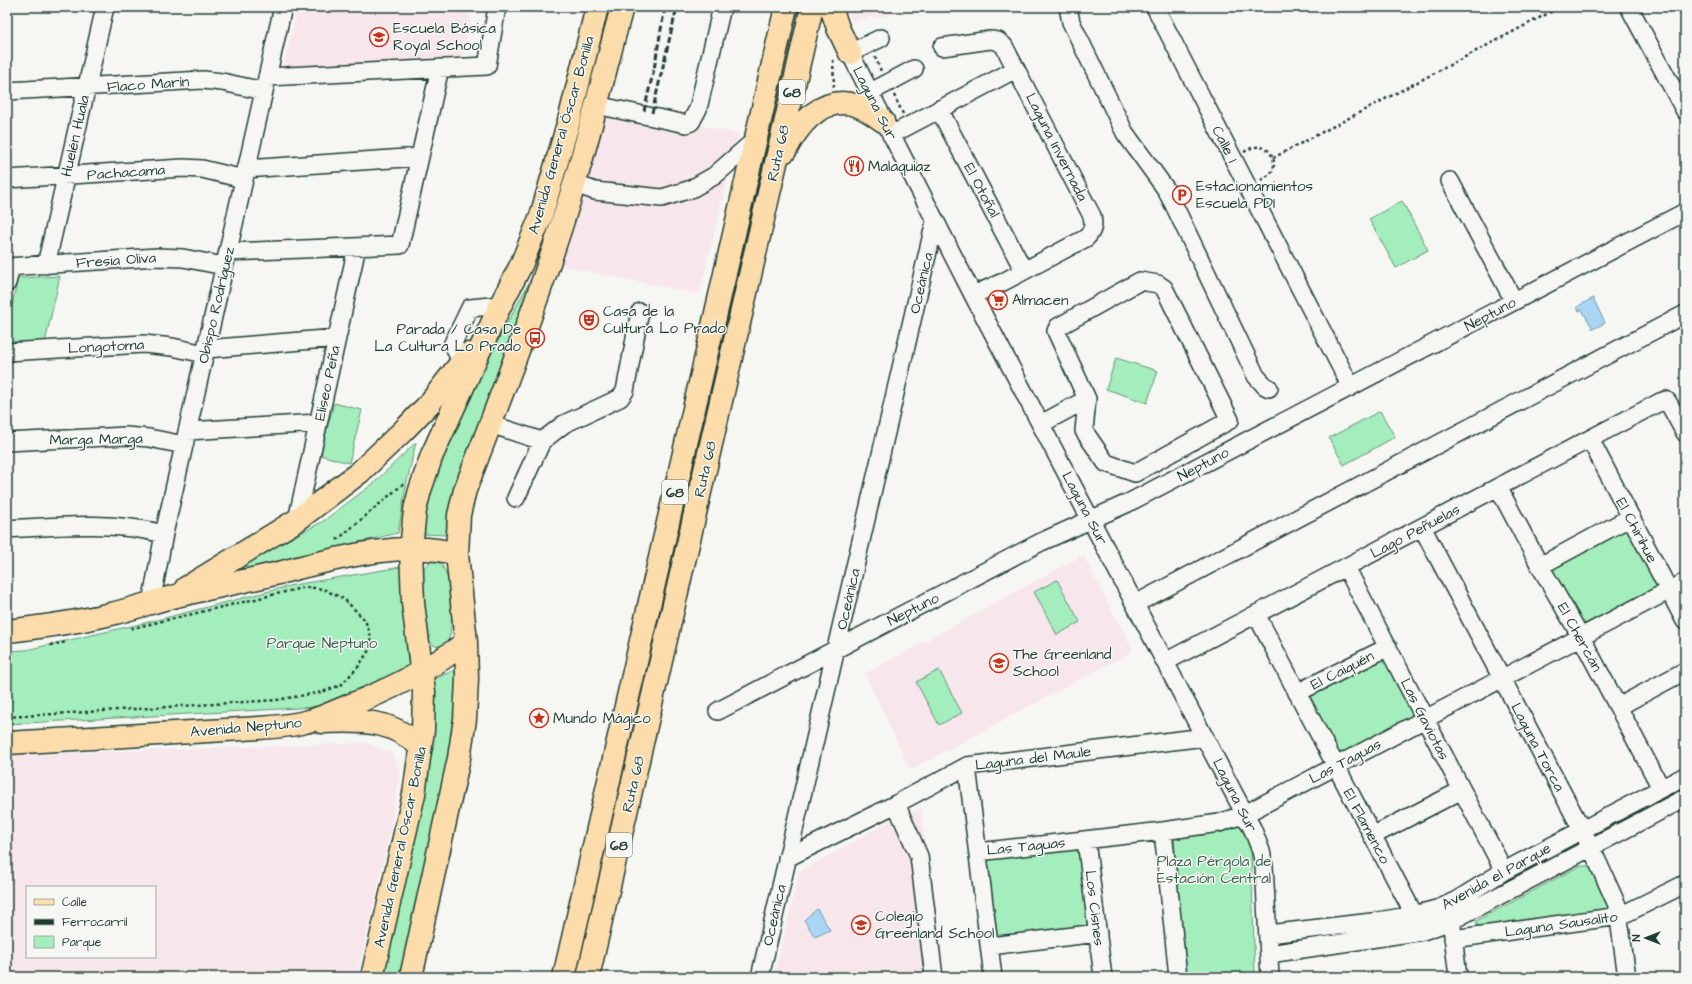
<svg xmlns="http://www.w3.org/2000/svg" width="1692" height="984" viewBox="0 0 1692 984" font-family="'Architects Daughter',sans-serif">
  <rect width="100%" height="100%" fill="#f6f6f2"/>
  <filter id="ink" filterUnits="userSpaceOnUse"><feTurbulence type="fractalNoise" baseFrequency=".025" numOctaves="2"/><feDisplacementMap in="SourceGraphic" scale="8" xChannelSelector="R" yChannelSelector="G"/><feConvolveMatrix kernelMatrix="1 2 1 2 8 2 1 2 1" color-interpolation-filters="sRGB"/></filter>
  <g filter="url(#ink)">
    <path fill="#f7e7ed" fill-rule="evenodd" d="M298 7H474L461 65 282 71Z
      M845 7H936L852 21Z
      M605 104 739 134 699 294 557 265Z
      M1083 555 1133 651 910 770 865 674Z
      M366 743 392 753 400 773 389 837 357 977H7V755ZM27 887H155V957H27Z
      M921 808 941 977H774L799 872 897 817Z"/>
    <path fill="#a4edbc" stroke="#629578" d="M1402 201 1428 250 1396 268 1369 219Z
      M60 276 44 347H7V326L18 278Z
      M531 279 447 535 421 534 428 492 457 417Z
      M1116 358 1158 371 1147 403 1106 389Z
      M334 403 362 410 349 463 320 455Z
      M1380 411 1395 437 1344 465 1329 438Z
      M416 442 407 481 398 533 222 574 322 522 374 483Z
      M1628 525 1659 585 1583 625 1550 569Z
      M433 561H437C454 571 455 628 447 644 440 647 435 648 430 642 425 636 420 584 422 574 424 567 427 563 433 561Z
      M401 567 409 672 334 706 7 724V651L26 650 149 622 293 585Z
      M1057 580 1080 622 1057 635 1034 592Z
      M1384 653 1416 713 1334 757 1302 698Z
      M454 670 458 674 455 733 404 977H382L431 681Z
      M939 670 962 713 939 725 916 682Z
      M1240 825 1251 848 1255 977H1185L1174 839Z
      M1084 849 1093 927 997 938 988 860Z
      M1580 866H1589L1609 910 1479 928 1476 921Z"/>
    <path fill="#aad6f6" stroke="#7299a8" d="M1593 298 1605 323 1593 329 1582 310 1579 311 1577 307Z
      M817 909 830 930 815 937 804 920Z"/>
    <g fill="none" stroke-linecap="round" stroke-linejoin="round">
      <g stroke="#1f3d34" stroke-width="20">
        <path id="minor" d="M1068 7 1071 22 1125 133 1165 188 1174 205 1256 376 1265 386 1269 388
          M1155 7 1351 387
          M1629 7 1685 111
          M881 38 850 53 973 295 1253 830 1261 851 1264 865 1270 977
          M942 47 990 40 998 41 1004 46 1092 216C1094 225 1093 231 1086 238L1003 282 973 295
          M267 77 487 66 497 7
          M7 91 203 80 222 82 264 91
          M869 93 914 69
          M596 105 686 124 691 122 698 109 722 7
          M939 109 1024 271
          M891 135 1016 69
          M246 169 420 157
          M7 179 183 168 202 169 244 179
          M1450 181 1514 301
          M575 184 595 191 662 198 691 189 714 176 755 140
          M228 252 400 245 440 68
          M46 265 105 7
          M7 267 157 257 183 258 224 266
          M7 283 11 267
          M206 349 337 338
          M7 352 144 344 172 347 205 354
          M461 363 453 343 470 308 501 305
          M490 424 542 441 564 424 620 398 625 391 640 312
          M1041 424 1087 399 1056 331 1058 327 1140 281 1158 284 1164 288 1230 420 1135 473 1106 463 1084 431 1087 399
          M188 431 318 423
          M1590 439 1685 621
          M7 442 126 436 149 438 184 445
          M1498 487 1540 566 1581 637 1661 788
          M516 498 542 441
          M297 520 357 247
          M1422 527 1591 847 1617 905 1627 977
          M7 529C60 526 112 521 164 534
          M1540 566 1631 517
          M1346 567 1504 871
          M151 603 164 534 283 7
          M1135 604 1685 314
          M1256 614 1419 924
          M1165 662 1660 402 1666 400 1668 402 1685 433
          M1297 693 1388 647
          M1618 707 1685 671
          M718 711 1041 542 1128 503 1685 212
          M967 766 993 977
          M896 804 919 856 934 977
          M1163 831 1178 977
          M1372 836 1462 790
          M1086 840 1103 977
          M978 852 1163 831 1219 823 1245 814 1685 582
          M787 858 896 804 967 766 1205 737
          M1452 927 1458 977
          M1268 934 1372 922 1414 915 1440 908 1457 900 1504 871 1685 776
          M1453 939 1620 916 1685 884
          M990 946 1098 933
          M1269 954 1423 931 1451 921 1685 798
          M760 977 935 221"/>
      </g>
      <g stroke="#1f3d34" stroke-width="25">
        <path id="major" d="M186 588 297 520 360 472 405 429 429 404 468 354
          M7 631C42 627 77 622 111 614 132 609 152 602 172 597 205 589 237 583 270 575 323 562 404 538 457 554
          M322 722C362 721 389 718 421 747
          M7 743 259 728C275 727 290 726 305 722 319 719 334 712 348 706 389 690 430 670 466 642
          M372 977 414 794 423 730 424 692 413 603 411 549 415 510 420 490 432 455 499 308 521 265 541 216 570 117 597 7
          M411 977 459 758 465 719 467 679 466 642 457 554 459 515 465 490C504 389 543 288 574 185 592 126 606 66 622 7"/>
      </g>
      <g stroke="#1f3d34" stroke-width="25">
        <path id="highway" d="M831 7 838 28 850 53
          M785 151C799 124 822 95 856 105 866 109 875 115 883 121
          M564 977 786 7
          M588 977 812 7"/>
      </g>
      <path stroke="#1f3d34" stroke-width="2.5" stroke-dasharray="3 3" stroke-linecap="butt" d="M875 57 881 71
        M833 60 834 87
        M894 95 903 114
        M1244 152C1248 150 1252 147 1256 147 1270 145 1279 162 1271 173 1268 176 1264 178 1261 180
        M1273 158 1560 7
        M337 540 403 484
        M50 645 67 642
        M7 717 277 700 322 692 341 685 358 667 371 647 370 633 365 620 344 599 323 589 306 587 129 629"/>
      <use href="#minor" stroke="#f6f6f2" stroke-width="17"/>
      <use href="#major" stroke="#fddcac" stroke-width="22"/>
      <use href="#highway" stroke="#fddcac" stroke-width="22"/>
      <path stroke="#1f3d34" stroke-width="3" stroke-dasharray="6 3" stroke-linecap="butt" d="M644 111 654 69 665 7
        M652 113 677 7"/>
    </g>
  </g>
  <defs>
    <g id="school-ring" transform="scale(1)"><circle r="9.5" fill="#f6f6f2" stroke="#c8321e" stroke-width="1.5"/><path d="M0-5L7-2L0 1L-7-2ZM-4 1L0 2.5L4 1V4Q0 6-4 4Z" fill="#c8321e"/></g>
    <g id="restaurant-ring" transform="scale(1)"><circle r="9.5" fill="#f6f6f2" stroke="#c8321e" stroke-width="1.5"/><path d="M-5-6h1v4h1v-4h1v4h1v-4h1v5L-1.5 .5V6h-2V.5L-5-1ZM5-6V6H3V1.5H1.5Q1.5-4 5-6Z" fill="#c8321e"/></g>
    <g id="parking-ring" transform="scale(1)"><circle r="9.5" fill="#f6f6f2" stroke="#c8321e" stroke-width="1.5"/><path d="M-3.5-5.5H1a3.5 3.5 0 0 1 0 7H-1V5.5H-3.5ZM-1-3.4V-.6H.8a1.4 1.4 0 0 0 0-2.8Z" fill="#c8321e"/></g>
    <g id="supermarket-ring" transform="scale(1)"><circle r="9.5" fill="#f6f6f2" stroke="#c8321e" stroke-width="1.5"/><path d="M-6-5.5h2.5l.6 2H6L4.5 2H-2.5L-4.4-4H-6ZM-1.5 3.2a1.3 1.3 0 1 0 .1 0ZM3 3.2a1.3 1.3 0 1 0 .1 0Z" fill="#c8321e"/></g>
    <g id="theatre-ring" transform="scale(1)"><circle r="9.5" fill="#f6f6f2" stroke="#c8321e" stroke-width="1.5"/><path d="M-5-5.5Q0-4 5-5.5V0Q5 5 0 6Q-5 5-5 0ZM-3.3-2.5H-1v1.5H-3.3ZM1-2.5H3.3v1.5H1ZM-2.8 1Q0 5.5 2.8 1Z" fill="#c8321e"/></g>
    <g id="bus-ring" transform="scale(1)"><circle r="9.5" fill="#f6f6f2" stroke="#c8321e" stroke-width="1.5"/><path d="M-5-6H5V4H4V6H2V4H-2V6H-4V4H-5ZM-3.5-4V0h7V-4ZM-3.5 1.2v1.5H-2V1.2ZM2 1.2v1.5H3.5V1.2Z" fill="#c8321e"/></g>
    <g id="sight-ring" transform="scale(1)"><circle r="9.5" fill="#f6f6f2" stroke="#c8321e" stroke-width="1.5"/><path d="M0-6L1.8-2.2L6-1.7L2.9 1.2L3.7 5.4L0 3.3L-3.7 5.4L-2.9 1.2L-6-1.7L-1.8-2.2Z" fill="#c8321e"/></g>
  </defs>
  <g fill-rule="evenodd">
    <use href="#school-ring" x="379" y="37"/>
    <use href="#restaurant-ring" x="854" y="166"/>
    <use href="#parking-ring" x="1182" y="195"/>
    <use href="#supermarket-ring" x="998" y="300"/>
    <use href="#theatre-ring" x="589" y="320"/>
    <use href="#bus-ring" x="535" y="338"/>
    <use href="#school-ring" x="999" y="663"/>
    <use href="#sight-ring" x="539" y="718"/>
    <use href="#school-ring" x="861" y="925"/>
  </g>
  <g text-anchor="middle" stroke-width="3" stroke-linejoin="round" paint-order="stroke">
    <g fill="#f6f6f2" stroke="#60746d" stroke-width="1">
      <rect x="779" y="80" width="26" height="24" rx="3"/>
      <rect x="662" y="480" width="26" height="24" rx="3"/>
      <rect x="606" y="833" width="26" height="24" rx="3"/>
    </g>
    <g font-size="14" font-weight="bold" fill="#1f3d34">
      <text x="792" y="97">68</text>
      <text x="675" y="497">68</text>
      <text x="619" y="850">68</text>
    </g>
    <g font-size="15" fill="#1f3d34" stroke="#f6f6f2" text-anchor="start">
      <text x="393" y="33">Escuela Básica<tspan x="393" dy="17">Royal School</tspan></text>
      <text x="868" y="171">Malaquiaz</text>
      <text x="1196" y="191">Estacionamientos<tspan x="1196" dy="17">Escuela PDI</tspan></text>
      <text x="1012" y="305">Almacen</text>
      <text x="603" y="316">Casa de la<tspan x="603" dy="17">Cultura Lo Prado</tspan></text>
      <text x="521" y="334" text-anchor="end">Parada / Casa De<tspan x="521" dy="17">La Cultura Lo Prado</tspan></text>
      <text x="1013" y="659">The Greenland<tspan x="1013" dy="17">School</tspan></text>
      <text x="553" y="723">Mundo Mágico</text>
      <text x="875" y="921">Colegio<tspan x="875" dy="17">Greenland School</tspan></text>
    </g>
    <g font-size="15" fill="#1f3d34" stroke="#f6f6f2">
      <text transform="translate(148 84) rotate(-4)" y="5">Flaco Marín</text>
      <text transform="translate(875 103) rotate(63)" y="5">Laguna Sur</text>
      <text transform="translate(561 135) rotate(-74)" y="5">Avenida General Óscar Bonilla</text>
      <text transform="translate(75 136) rotate(-77)" y="5">Huelén Huala</text>
      <text transform="translate(1225 144) rotate(63)" y="5">Calle 1</text>
      <text transform="translate(1057 147) rotate(63)" y="5">Laguna Invernada</text>
      <text transform="translate(778 153) rotate(-77)" y="5">Ruta 68</text>
      <text transform="translate(126 172) rotate(-4)" y="5">Pachacama</text>
      <text transform="translate(982 190) rotate(62)" y="5">El Otoñal</text>
      <text transform="translate(116 260) rotate(-4)" y="5">Fresia Oliva</text>
      <text transform="translate(921 283) rotate(-77)" y="5">Oceánica</text>
      <text transform="translate(216 305) rotate(-77)" y="5">Obispo Rodríguez</text>
      <text transform="translate(1490 314) rotate(-28)" y="5">Neptuno</text>
      <text transform="translate(106 346) rotate(-3)" y="5">Longotoma</text>
      <text transform="translate(327 383) rotate(-78)" y="5">Eliseo Peña</text>
      <text transform="translate(96 439) rotate(-1)" y="5">Marga Marga</text>
      <text transform="translate(1203 464) rotate(-28)" y="5">Neptuno</text>
      <text transform="translate(705 469) rotate(-77)" y="5">Ruta 68</text>
      <text transform="translate(1085 508) rotate(62)" y="5">Laguna Sur</text>
      <text transform="translate(1637 530) rotate(62)" y="5">El Chirihue</text>
      <text transform="translate(1415 531) rotate(-28)" y="5">Lago Peñuelas</text>
      <text transform="translate(848 599) rotate(-77)" y="5">Oceánica</text>
      <text transform="translate(913 609) rotate(-27)" y="5">Neptuno</text>
      <text transform="translate(1580 637) rotate(61)" y="5">El Chercán</text>
      <text transform="translate(1342 670) rotate(-27)" y="5">El Caiquén</text>
      <text transform="translate(1425 719) rotate(63)" y="5">Las Gaviotas</text>
      <text transform="translate(246 727) rotate(-5)" y="5">Avenida Neptuno</text>
      <text transform="translate(1538 747) rotate(62)" y="5">Laguna Torca</text>
      <text transform="translate(1033 758) rotate(-7)" y="5">Laguna del Maule</text>
      <text transform="translate(1345 761) rotate(-28)" y="5">Las Taguas</text>
      <text transform="translate(633 784) rotate(-77)" y="5">Ruta 68</text>
      <text transform="translate(1235 795) rotate(63)" y="5">Laguna Sur</text>
      <text transform="translate(1367 826) rotate(62)" y="5">El Flamenco</text>
      <text transform="translate(1026 846) rotate(-6)" y="5">Las Taguas</text>
      <text transform="translate(400 847) rotate(-78)" y="5">Avenida General Óscar Bonilla</text>
      <text transform="translate(1496 876) rotate(-29)" y="5">Avenida el Parque</text>
      <text transform="translate(1095 908) rotate(83)" y="5">Los Cisnes</text>
      <text transform="translate(774 915) rotate(-77)" y="5">Oceánica</text>
      <text transform="translate(1561 924) rotate(-8)" y="5">Laguna Sausalito</text>
    </g>
    <g font-size="15" fill="#3a604f" stroke="#f6f6f2">
      <text x="322" y="648">Parque Neptuno</text>
      <text x="1214" y="866">Plaza Pérgola de<tspan x="1214" dy="17">Estación Central</tspan></text>
    </g>
  </g>
  <rect width="1692" height="984" fill="none" stroke="#f6f6f2" stroke-width="24"/>
  <rect x="12" y="12" width="1668" height="960" fill="none" stroke="#1f3d34" stroke-width="1.5" filter="url(#ink)"/>
  <rect x="26" y="886" width="130" height="72" fill="#f6f6f2" stroke="#a0aca6"/>
  <rect x="34" y="899" width="20" height="6" fill="#fddcac" stroke="#a0aca6"/>
  <text x="62" y="906" font-size="12" fill="#1f3d34">Calle</text>
  <rect x="34" y="919" width="20" height="6" fill="#1f3d34" stroke="#a0aca6"/>
  <text x="62" y="926" font-size="12" fill="#1f3d34">Ferrocarril</text>
  <rect x="34" y="936" width="20" height="12" fill="#a4edbc" stroke="#a0aca6"/>
  <text x="62" y="946" font-size="12" fill="#1f3d34">Parque</text>
  <g transform="translate(1646 938) rotate(270)" stroke="#f6f6f2" stroke-width="3" paint-order="stroke">
  <path d="M0-3L7 15L0 10L-7 15Z" fill="#1f3d34"/>
  <text y="-6" font-size="11" font-weight="bold" text-anchor="middle" fill="#1f3d34">N</text>
  </g>
</svg>
